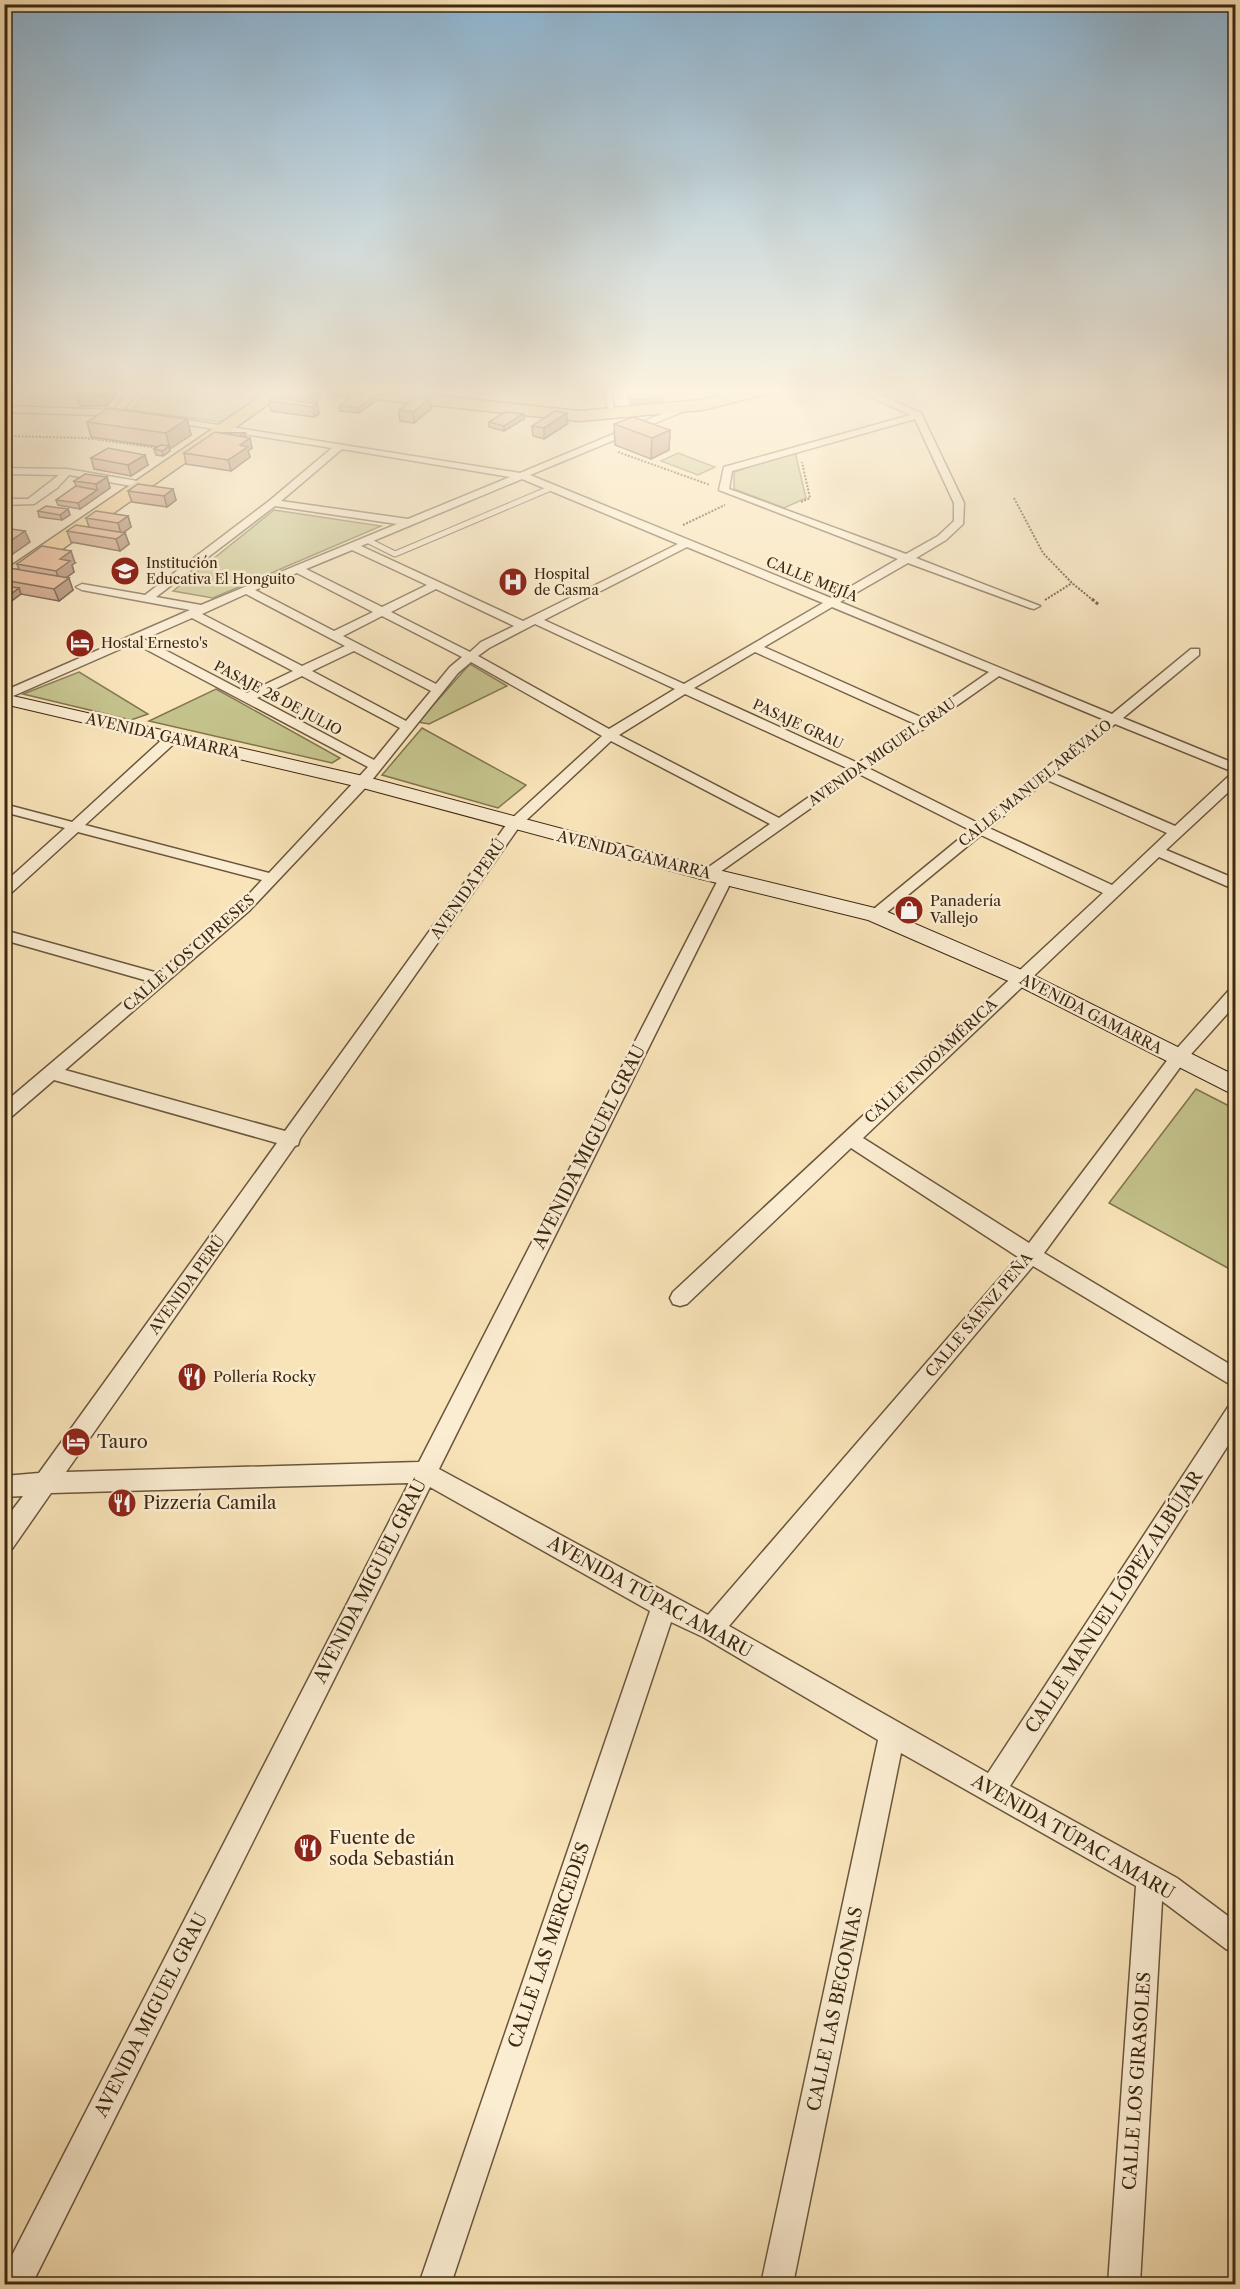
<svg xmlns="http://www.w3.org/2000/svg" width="1240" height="2289" viewBox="0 0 1240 2289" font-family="'Libre Caslon Text',serif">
  <rect width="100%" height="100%" fill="#f9e4b9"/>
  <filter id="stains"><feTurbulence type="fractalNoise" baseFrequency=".00333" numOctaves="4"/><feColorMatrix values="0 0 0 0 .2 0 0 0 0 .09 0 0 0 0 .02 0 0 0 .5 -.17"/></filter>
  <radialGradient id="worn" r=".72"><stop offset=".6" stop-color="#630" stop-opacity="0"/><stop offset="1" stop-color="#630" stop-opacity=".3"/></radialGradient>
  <path fill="#c4c28b" stroke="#80744e" stroke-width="1.5" d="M151 389H278L230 423 131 410Z
    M795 452 806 498 784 508 734 489V472Z
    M678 453 715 467 698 475 661 461Z
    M274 510 381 526 213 598 173 591Z
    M470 664 507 686 429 724 418 722Z
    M79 672 148 714 131 720 23 694Z
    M216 689 340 758 332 763 149 721Z
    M422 728 526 785 498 808 382 775Z
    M1196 1089 1235 1109V1272L1109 1203Z"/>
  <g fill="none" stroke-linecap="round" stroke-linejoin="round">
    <g stroke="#6b563c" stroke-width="7">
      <path id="lane" d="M367 540 395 554 551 488"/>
    </g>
    <g stroke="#6b563c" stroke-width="3">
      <path id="street" d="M131 389H140L123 410 132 411V415L129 416 4 412V406L114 410Z
        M430 389H451L399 400 395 397Z
        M597 389 611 391 614 408H608L604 394Z
        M709 389H721L737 398 730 400Z
        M855 389H867L921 413 964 503 963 524 946 540 916 558 1040 606 1034 609 1030 608 908 563 840 602 1112 714 1191 649H1199V655L1123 718 1236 764V773L1115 724 1055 774 1175 826 1231 774 1236 773V785L1166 850 1236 879V890L1159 857 863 1138 1029 1243 1172 1054 1230 989 1236 988V1004L1184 1062 1044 1253 1236 1368V1388L1033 1266 729 1626 988 1773 1228 1407 1236 1405V1433L1010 1786 1177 1878 1236 1922V1953L1226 1949 1162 1901 1140 2284H1108L1136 1886 901 1753 793 2284H761L878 1740 703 1637 671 1622 451 2284H419L650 1611 430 1487 32 2284H4V2271L409 1483 51 1493 12 1549 4 1552V1521L23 1496 4 1497V1476L39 1473 277 1143 54 1080 10 1118 4 1119V1103L148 981 4 940V930L158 973 240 904 262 880 78 832 9 895 4 897V883L65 828 4 812V804L72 822 167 735H177L179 738 177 741 85 825 269 873 368 767 134 643 4 700V691L190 610 82 590 76 587 82 584 145 595 269 501 332 448 165 421 160 418 162 416 520 473 683 405H689V409L530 475 831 598 898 559 719 490 724 467 910 415ZM915 419 954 503V521L938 536 906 554 729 489 732 471ZM342 449 510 477 408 519 281 501ZM522 479 678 544 523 621 361 546ZM275 506 397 524 201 605 156 597ZM687 547 823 603 684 684 544 620ZM352 550 427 585 382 607 306 569ZM297 573 373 612 334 631 255 590ZM436 589 514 626 481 642 470 652 391 612ZM246 594 345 646 302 666 202 614ZM832 607 989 672 923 718 764 647ZM382 616 462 657 450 667 436 684 343 636ZM192 618 293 671 247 693 144 639ZM535 624 675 689 609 729 478 656 489 648ZM354 651 431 691 406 721 312 671ZM755 652 915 724 858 763 694 688ZM471 662 602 736 509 821 285 1131 65 1070 250 910 368 785 458 673ZM302 676 400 728 374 760 257 698ZM999 676 1105 720 978 823 868 768ZM685 694 849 769 779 818 619 735ZM611 741 770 824 703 871 701 874 703 877H713L859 774 970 830 870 912 867 915 870 918H880L981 835 1103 893 673 1292 670 1298 673 1304 680 1306 687 1304 851 1148 1018 1257 708 1615 439 1469 733 878 726 873 719 878 419 1462 66 1472 295 1146 298 1145 300 1139 519 827ZM1047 780 1167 833 1112 885 989 828Z
        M4 468 67 469 143 482 148 485 143 488 69 475 57 488 34 504 4 505V499H28L59 475 4 474Z"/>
    </g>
    <g stroke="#3c2712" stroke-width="2">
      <path id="secondary" d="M4 694 363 776 710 868 883 910 1029 973 1236 1076V1096L1013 983 868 920 701 879 359 787 4 704Z"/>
    </g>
    <g stroke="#3c2712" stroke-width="3">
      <path id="highway" d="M271 389H290L11 585 4 587V571Z
        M322 389H376L579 411 702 400 748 389H777L775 392 702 410 579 421 330 394Z"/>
    </g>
    <path stroke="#3c2712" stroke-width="2" stroke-dasharray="2 1.5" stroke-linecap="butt" d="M4 436 85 438 159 448
      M618 452 710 485
      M1014 498 1043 553 1072 583 1094 601
      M801 502 810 498 802 462
      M683 525 725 505
      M1045 600 1072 583"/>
    <path stroke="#3c2712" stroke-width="3" stroke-dasharray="3 2" stroke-linecap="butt" d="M1092 599 1099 605"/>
    <use href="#lane" stroke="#fbedd2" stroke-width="5"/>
    <use href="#street" fill="#fbedd2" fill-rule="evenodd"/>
    <use href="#secondary" fill="#fbedd2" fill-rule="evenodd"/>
    <use href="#highway" fill="#ecc27c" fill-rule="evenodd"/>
  </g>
  <path fill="#c38d6c" stroke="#3c2712" stroke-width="1.5" d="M74 389H118L119 390 107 406H80L77 396V395H76Z
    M627 391 663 402 632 405 627 396Z
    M278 395 321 396 316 400 319 414 314 417 271 411 269 401 278 398Z
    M374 397V402L359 413 340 411 339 406Z
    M430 399 431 409 414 423 400 421 399 410Z
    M523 414 524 419 504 431 489 427V422Z
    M187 419 191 435 169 449 170 451 163 456 156 455 154 449 158 447 91 437 87 422Z
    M567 424 544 439 533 436 532 426Z
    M614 424 670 430 669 450 651 459 615 445Z
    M222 433H245V437L252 448 248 451 250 457 231 471 186 464 184 453Z
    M91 458 148 465 131 476 94 469Z
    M107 477 110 488 80 509 58 505 56 500 76 486 74 481Z
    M138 484 176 500 167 507 132 502 128 491Z
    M68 509 70 515 62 520 39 517 38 511Z
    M128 516 131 527 123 533H125L129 544 120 551 71 542 67 531 89 527 86 518Z
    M75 563 72 565 74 572 66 578 73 590 59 601 21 594 10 602H7L11 613 6 616 8 622 4 624V571L19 569 17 564Z"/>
  <path fill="#9f7358" stroke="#3c2712" stroke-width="1.5" d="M109 389H110L111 393 113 389 119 390 107 406 104 396Z
    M320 391 321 396 316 400V403L308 406 306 399 314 393Z
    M374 397V402L359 413 358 408Z
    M663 397V402L632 405V400Z
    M430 399 431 409 414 423 413 412Z
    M317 404 319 414 314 417 313 407Z
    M567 413V424L544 439V428Z
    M523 414 524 419 504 431V426Z
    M187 419 191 435 170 449 166 433Z
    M670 430 669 450 651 459 652 438Z
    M250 438 252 448 248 451 250 457 231 471 228 460 240 445Z
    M169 446 170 451 163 456 162 451Z
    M145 455 148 465 131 476 128 465Z
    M107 477 110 488 80 509 78 503 97 490 96 484Z
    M173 489 176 500 167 507 164 496Z
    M68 509 70 515 62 520 60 515Z
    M128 516 131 527 121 534 118 523Z
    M25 531 30 542 4 560V545Z
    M125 533 129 544 120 551 116 539Z
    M71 551 75 563 72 565 74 572 60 582 56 571 60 559Z
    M69 578 73 590 59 601 54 589Z
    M19 588 21 594 10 602 8 596Z
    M6 601 11 613 6 616 8 622 4 624V602Z"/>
  <path fill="#e3a47e" stroke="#3c2712" stroke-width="1.5" d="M82 389H109L104 396H77Z
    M286 389 314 393 306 399 278 395Z
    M306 389H309L320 391 315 395 314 393 302 391Z
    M647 389 663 397 632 400 627 391Z
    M355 394 374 397 358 408 339 406Z
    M274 397 317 404 313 407 269 401Z
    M416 397 430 399 413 412 399 410Z
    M108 408 187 419 166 433 87 422Z
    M555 411 567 413 544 428 532 426Z
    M505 412 523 414 504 426 489 422Z
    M633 417 670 430 652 438 614 424Z
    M215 432 250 438 240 445 248 447 228 460 184 453Z
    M222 433H245L240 436Z
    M161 445 169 446 162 451 154 449Z
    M108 448 145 455 128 465 91 458Z
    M85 474 107 477 96 484 74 481Z
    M138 484 173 489 164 496 128 491Z
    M76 486 97 490 78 503 56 500Z
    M46 506 68 509 60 515 38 511Z
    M96 511 128 516 118 523 86 518Z
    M76 525 125 533 116 539 67 531Z
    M4 528 25 531 4 545Z
    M42 546 71 551 60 559 70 561 56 571 17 564Z
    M9 568 69 578 54 589 4 580V571Z
    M4 586 19 588 8 596H4Z"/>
  <linearGradient id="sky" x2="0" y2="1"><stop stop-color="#8db7d6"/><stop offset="0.55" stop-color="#fcf3e0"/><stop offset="1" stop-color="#fcf3e0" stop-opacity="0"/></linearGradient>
  <rect width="1240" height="710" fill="url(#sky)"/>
  <defs>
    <g id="school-disc" transform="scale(1.5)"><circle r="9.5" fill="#8f2418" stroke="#fbedd2"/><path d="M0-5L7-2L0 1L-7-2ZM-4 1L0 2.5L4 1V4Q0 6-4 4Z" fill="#fff"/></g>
    <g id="hospital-disc" transform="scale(1.5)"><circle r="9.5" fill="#8f2418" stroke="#fbedd2"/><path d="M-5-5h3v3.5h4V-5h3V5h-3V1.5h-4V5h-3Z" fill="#fff"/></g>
    <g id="hotel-disc" transform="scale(1.5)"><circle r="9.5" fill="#8f2418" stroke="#fbedd2"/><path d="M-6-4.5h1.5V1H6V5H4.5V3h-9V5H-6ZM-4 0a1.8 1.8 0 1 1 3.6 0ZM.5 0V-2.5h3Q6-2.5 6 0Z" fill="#fff"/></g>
    <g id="shop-disc" transform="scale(1.5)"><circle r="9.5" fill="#8f2418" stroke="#fbedd2"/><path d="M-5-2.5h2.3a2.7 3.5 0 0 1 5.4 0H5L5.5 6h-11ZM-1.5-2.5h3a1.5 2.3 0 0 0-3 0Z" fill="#fff"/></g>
    <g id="restaurant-disc" transform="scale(1.5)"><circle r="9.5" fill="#8f2418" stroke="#fbedd2"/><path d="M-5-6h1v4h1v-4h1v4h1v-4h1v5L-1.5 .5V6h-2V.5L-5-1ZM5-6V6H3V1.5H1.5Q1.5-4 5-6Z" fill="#fff"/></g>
  </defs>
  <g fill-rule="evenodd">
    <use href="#school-disc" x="125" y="571"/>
    <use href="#hospital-disc" x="513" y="582"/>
    <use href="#hotel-disc" x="80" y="643"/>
    <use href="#shop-disc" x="909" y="910"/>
    <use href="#restaurant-disc" x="192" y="1377"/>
    <use href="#hotel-disc" x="76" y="1442"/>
    <use href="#restaurant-disc" x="122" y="1503"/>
    <use href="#restaurant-disc" x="308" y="1848"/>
  </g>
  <g text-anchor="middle" stroke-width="5" stroke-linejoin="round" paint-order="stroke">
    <g font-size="14" fill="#3c2712" stroke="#fbedd2" text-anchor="start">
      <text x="146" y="568">Institución<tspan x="146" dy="16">Educativa El Honguito</tspan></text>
      <text x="534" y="579">Hospital<tspan x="534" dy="16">de Casma</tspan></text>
      <text x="101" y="648">Hostal Ernesto's</text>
    </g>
    <g font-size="14" fill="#3c2712" stroke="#fbedd2">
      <text transform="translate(812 579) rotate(22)" y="5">CALLE MEJÍA</text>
      <text transform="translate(278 698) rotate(28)" y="5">PASAJE 28 DE JULIO</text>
      <text transform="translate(798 724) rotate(25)" y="5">PASAJE GRAU</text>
      <text transform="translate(882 752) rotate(-35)" y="5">AVENIDA MIGUEL GRAU</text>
      <text transform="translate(1035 783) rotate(-39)" y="5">CALLE MANUEL ARÉVALO</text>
    </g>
    <g font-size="15" fill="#3c2712" stroke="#fbedd2">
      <text transform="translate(163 736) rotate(13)" y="5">AVENIDA GAMARRA</text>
      <text transform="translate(634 855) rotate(14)" y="5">AVENIDA GAMARRA</text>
      <text transform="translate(468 889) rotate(-55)" y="5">AVENIDA PERÚ</text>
      <text transform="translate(189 953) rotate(-41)" y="5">CALLE LOS CIPRESES</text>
      <text transform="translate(1091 1014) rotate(27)" y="5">AVENIDA GAMARRA</text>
      <text transform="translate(931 1061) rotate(-43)" y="5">CALLE INDOAMÉRICA</text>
      <text transform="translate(187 1285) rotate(-54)" y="5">AVENIDA PERÚ</text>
      <text transform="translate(979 1315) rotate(-50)" y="5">CALLE SÁENZ PEÑA</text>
    </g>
    <g font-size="15" fill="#3c2712" stroke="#fbedd2" text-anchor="start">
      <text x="930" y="906">Panadería<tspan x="930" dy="17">Vallejo</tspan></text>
      <text x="213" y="1382">Pollería Rocky</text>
    </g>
    <g font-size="18" fill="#3c2712" stroke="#fbedd2">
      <text transform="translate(589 1147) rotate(-63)" y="6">AVENIDA MIGUEL GRAU</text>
      <text transform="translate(370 1581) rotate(-63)" y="6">AVENIDA MIGUEL GRAU</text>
      <text transform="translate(650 1597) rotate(29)" y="6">AVENIDA TÚPAC AMARU</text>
      <text transform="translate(1114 1602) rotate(-57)" y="6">CALLE MANUEL LÓPEZ ALBÚJAR</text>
      <text transform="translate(1073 1837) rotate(30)" y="6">AVENIDA TÚPAC AMARU</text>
      <text transform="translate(549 1945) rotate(-71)" y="6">CALLE LAS MERCEDES</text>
      <text transform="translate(835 2009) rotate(-78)" y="6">CALLE LAS BEGONIAS</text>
      <text transform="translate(151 2015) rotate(-63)" y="6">AVENIDA MIGUEL GRAU</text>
      <text transform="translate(1137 2081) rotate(-86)" y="6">CALLE LOS GIRASOLES</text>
    </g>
    <g font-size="18" fill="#3c2712" stroke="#fbedd2" text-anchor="start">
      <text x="97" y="1448">Tauro</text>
      <text x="143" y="1509">Pizzería Camila</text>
      <text x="329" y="1844">Fuente de<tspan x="329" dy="21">soda Sebastián</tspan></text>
    </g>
  </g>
  <rect width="1240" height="2289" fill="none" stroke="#f9e4b9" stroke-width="24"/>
  <rect x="6" y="6" width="1228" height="2277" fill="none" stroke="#3c2712" stroke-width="3"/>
  <rect x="12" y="12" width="1216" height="2265" fill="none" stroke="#3c2712" stroke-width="1.5"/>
  <rect width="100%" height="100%" filter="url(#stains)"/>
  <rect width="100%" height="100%" fill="url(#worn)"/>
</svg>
